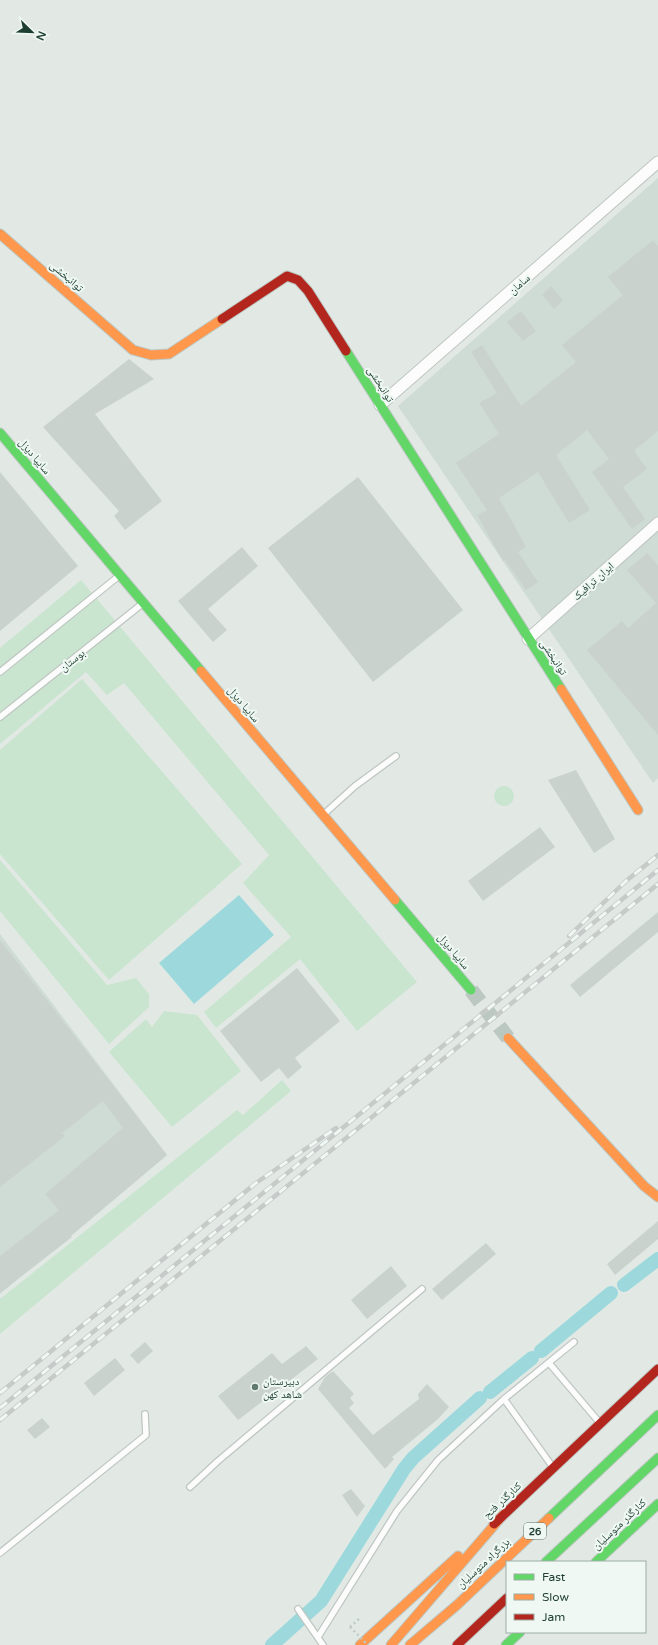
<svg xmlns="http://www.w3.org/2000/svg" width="658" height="1645" viewBox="0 0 658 1645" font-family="'Varela Round','Noto Naskh Arabic',sans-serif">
  <rect width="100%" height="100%" fill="#e2e9e5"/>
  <path fill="#cfdbd5" d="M658 178V778L653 783 398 406Z
    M0 934 167 1155 0 1294Z"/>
  <path fill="#c9e4cf" d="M81 580 417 982 357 1031 300 959 216 1028 204 1012 291 937 243 883 269 855 124 683 107 695 86 672 0 744V648Z
    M82 679 242 864 109 980 0 854V750Z
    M494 796a10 10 0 1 1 20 0a10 10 0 1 1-20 0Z
    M0 860 107 985 136 978 149 994V1007L109 1044 0 911Z
    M164 1011 197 1015 241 1071 172 1127 109 1052 146 1019 152 1027Z
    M282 1080 291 1091 0 1334V1299L237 1110 243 1115Z"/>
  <path fill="#9dd9dc" d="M239 895 274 935 194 1004 159 963Z"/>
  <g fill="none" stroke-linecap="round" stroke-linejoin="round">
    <path stroke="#9dd9dc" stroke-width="14" d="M624 1285 658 1259
      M541 1351 611 1293
      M490 1392 532 1358
      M272 1645 321 1601 404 1469 413 1458 480 1398"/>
  </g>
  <path fill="#cad2ce" d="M653 240 658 246V431L634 451 647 469 623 487 645 519 632 529 592 472 609 459 587 430 556 455 590 510 569 523 538 472 499 498 526 547 518 552 538 582 526 590 505 560 503 561 477 515 487 510 456 463 499 434 479 403 497 393 471 352 482 345 521 406 576 362 562 345 623 295 608 277Z
    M551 286 563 300 554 309 542 295Z
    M521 311 536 331 523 341 507 322Z
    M129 359 154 379 95 414 162 501 125 530 114 516 119 511 43 427Z
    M0 472 78 566 0 631Z
    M358 477 463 610 373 682 268 548Z
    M242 547 258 566 208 609 227 630 213 642 178 601Z
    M647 553 658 565V735L587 650 622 621 628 628 656 603 627 570Z
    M576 770 615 839 594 853 548 780Z
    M540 827 555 847 483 901 468 881Z
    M658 912V932L580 997 570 985Z
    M0 940 167 1155 71 1236 72 1237 0 1293V1256L59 1210 45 1194 123 1128 103 1101 62 1133 65 1136 0 1187Z
    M297 968 340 1021 295 1058 302 1067 288 1079 279 1068 261 1082 220 1031Z
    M658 1221V1239L615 1275 607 1264Z
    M486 1243 496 1254 442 1300 432 1289Z
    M391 1266 407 1286 367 1319 351 1300Z
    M145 1342 153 1351 138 1364 130 1355Z
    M306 1346 318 1359 238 1420 218 1396 272 1353 282 1364Z
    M115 1358 125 1370 94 1396 84 1383Z
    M333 1371 354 1394 350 1398 354 1403 349 1408 373 1435 419 1399 418 1394 427 1384 449 1407 438 1419 392 1457 394 1459 385 1469 318 1389 325 1377Z
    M42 1418 50 1427 35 1439 27 1430Z
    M351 1489 365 1506 357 1517 342 1495Z"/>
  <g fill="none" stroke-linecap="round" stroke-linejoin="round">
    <path stroke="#bbc7c1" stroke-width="15" stroke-dasharray="15 8" stroke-linecap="butt" d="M471 990 508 1038"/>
    <g stroke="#bfc6c2" stroke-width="8">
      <path id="lane" d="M0 672 120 575
        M0 717 142 604
        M323 815 355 786 396 756
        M549 1363 599 1422
        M504 1399 574 1342
        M190 1487 218 1461 422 1289
        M0 1553 146 1435 145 1414
        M298 1609 323 1645
        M318 1637 397 1511 438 1460 504 1399 552 1466"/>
    </g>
    <g stroke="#bfc6c2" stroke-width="13">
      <path id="street" d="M380 405 658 162
        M528 639 658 523"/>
    </g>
    <g stroke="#bdc7c2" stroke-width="11">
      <path id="fast" d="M346 351 561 689
        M0 433 201 671
        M395 900 471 990
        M549 1518 658 1415
        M546 1562 658 1458
        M596 1562 658 1504
        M506 1645 520 1632"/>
    </g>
    <g stroke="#bdc7c2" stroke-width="11">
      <path id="slow" d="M0 234 133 350 151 355 169 354 222 319
        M201 671 395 900
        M561 689 638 810
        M508 1038 644 1186 658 1197
        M360 1645 458 1556
        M391 1645 503 1515
        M410 1645 457 1605 549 1518"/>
    </g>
    <g stroke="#bdc7c2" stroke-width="11">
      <path id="jam" d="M222 319 287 276 298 280 308 291 346 351
        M494 1524 658 1369
        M457 1645 507 1598"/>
    </g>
    <path stroke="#bfcac5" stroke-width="2.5" stroke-dasharray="2 3" stroke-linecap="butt" d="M350 1627 360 1618"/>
    <use href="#lane" stroke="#fbfcfb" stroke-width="5.5"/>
    <use href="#street" stroke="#fbfcfb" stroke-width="11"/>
    <use href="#fast" stroke="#63d668" stroke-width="9"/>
    <use href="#slow" stroke="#ff974d" stroke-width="9"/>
    <use href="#jam" stroke="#b3261e" stroke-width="9"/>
    <g stroke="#c6cac9" stroke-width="4.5">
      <path id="rail" d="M569 936 626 881 658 855
        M0 1393 256 1183 336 1128
        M0 1408 658 870
        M0 1420 658 884"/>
    </g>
    <use href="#rail" stroke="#eff8f3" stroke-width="3" stroke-dasharray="9" stroke-linecap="butt"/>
    <path stroke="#bfcac5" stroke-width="2.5" stroke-dasharray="2 3" stroke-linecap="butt" d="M350 1627 368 1645"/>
  </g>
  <circle fill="#637a71" stroke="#eff8f3" stroke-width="1.5" cx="255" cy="1387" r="4"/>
  <g text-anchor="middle" stroke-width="4" stroke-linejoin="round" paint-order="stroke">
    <rect fill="#eff8f3" stroke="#5d766c" stroke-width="1" x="524" y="1523" width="22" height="16" rx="3"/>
    <g font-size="10" font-weight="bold" fill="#1e3e32">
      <text x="535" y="1535">26</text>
    </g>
    <g font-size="11" fill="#1e3e32" stroke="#eff8f3">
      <text transform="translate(67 276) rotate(41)" y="4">توانبخشی</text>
      <text transform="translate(519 284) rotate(-41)" y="4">سامان</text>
      <text transform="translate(381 384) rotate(58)" y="4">توانبخشی</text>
      <text transform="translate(35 456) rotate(50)" y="4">سایپا دیزل</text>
      <text transform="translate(593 581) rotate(-42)" y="4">ایران ترافیک</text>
      <text transform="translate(554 657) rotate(57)" y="4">توانبخشی</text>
      <text transform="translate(72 660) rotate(-38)" y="4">بوستان</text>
      <text transform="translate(244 704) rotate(50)" y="4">سایپا دیزل</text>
      <text transform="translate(454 951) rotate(50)" y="4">سایپا دیزل</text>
      <text transform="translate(502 1500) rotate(-43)" y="4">کنارگذر فتح</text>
      <text transform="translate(619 1524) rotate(-43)" y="4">کنارگذر متوسلیان</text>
      <text transform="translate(483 1563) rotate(-43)" y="4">بزرگراه متوسلیان</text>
    </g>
    <g font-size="11" fill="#1e3e32" stroke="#eff8f3" text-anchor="start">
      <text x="263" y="1385">دبیرستان<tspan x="263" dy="13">شاهد کهن</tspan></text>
    </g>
  </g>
  <rect x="506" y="1561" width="140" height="72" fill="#eff8f3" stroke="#9baea6"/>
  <rect x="514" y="1574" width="20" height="6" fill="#63d668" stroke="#9baea6"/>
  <text x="542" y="1581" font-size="12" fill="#1e3e32">Fast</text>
  <rect x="514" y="1594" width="20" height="6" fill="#ff974d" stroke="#9baea6"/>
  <text x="542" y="1601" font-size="12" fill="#1e3e32">Slow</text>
  <rect x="514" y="1614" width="20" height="6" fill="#b3261e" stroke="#9baea6"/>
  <text x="542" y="1621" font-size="12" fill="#1e3e32">Jam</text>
  <g transform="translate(32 32) rotate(113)" stroke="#eff8f3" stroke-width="3" paint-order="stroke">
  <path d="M0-3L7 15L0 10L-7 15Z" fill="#1e3e32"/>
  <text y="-6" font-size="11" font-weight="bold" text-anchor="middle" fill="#1e3e32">N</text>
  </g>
</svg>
